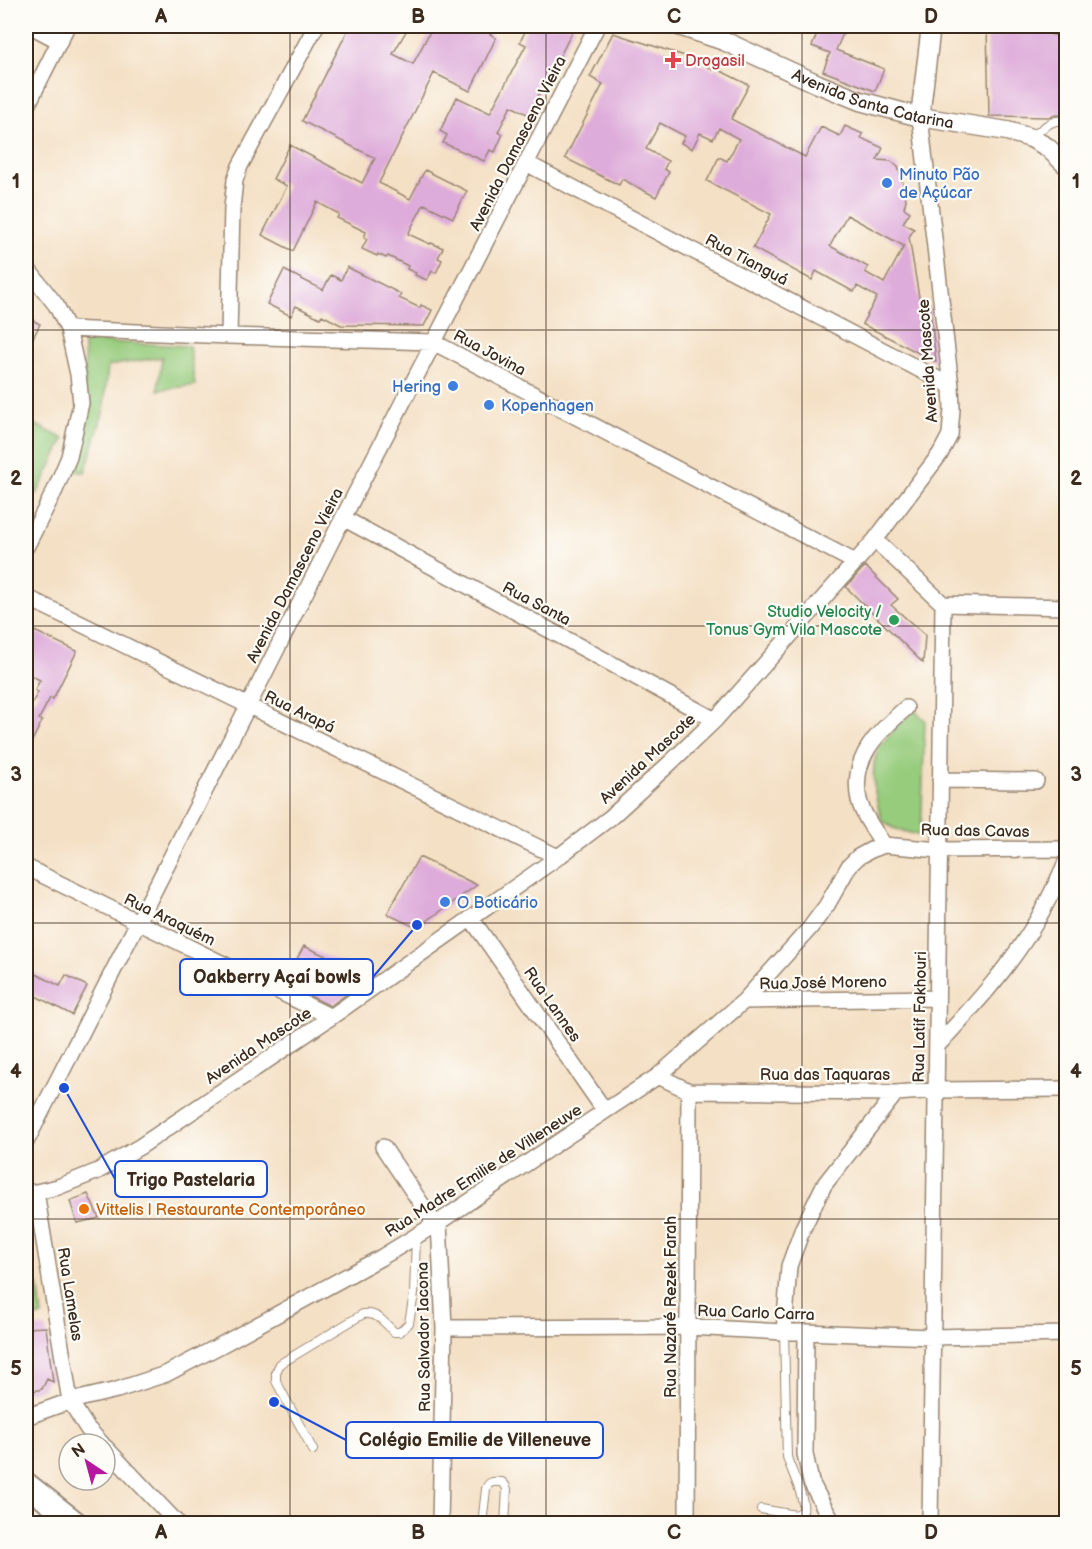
<svg xmlns="http://www.w3.org/2000/svg" width="1092" height="1549" viewBox="0 0 1092 1549" font-family="'Balsamiq Sans',sans-serif">
  <rect width="100%" height="100%" fill="#fdfcf7"/>
  <filter id="ink" filterUnits="userSpaceOnUse"><feTurbulence type="fractalNoise" baseFrequency=".0167" numOctaves="2"/><feDisplacementMap in="SourceGraphic" scale="12" xChannelSelector="R" yChannelSelector="G"/><feConvolveMatrix kernelMatrix="1 2 1 2 8 2 1 2 1" color-interpolation-filters="sRGB"/></filter>
  <filter id="wash" filterUnits="userSpaceOnUse"><feTurbulence type="fractalNoise" baseFrequency=".008" numOctaves="4" result="noise"/><feDisplacementMap in="SourceGraphic" scale="24" xChannelSelector="R" yChannelSelector="G"/><feGaussianBlur stdDeviation="1.35" result="paint"/><feColorMatrix in="noise" values="0 0 0 0 0 0 0 0 0 0 0 0 0 0 0 0 0 1.4 0 .05"/><feComposite in="paint" operator="in"/></filter>
  <g filter="url(#wash)">
    <rect width="100%" height="100%" fill="#f4e0c5"/>
    <path fill="#97cc7d" stroke="#697b4e" stroke-width="1.5" d="M84 341 189 346 195 385 158 390 162 357 108 366 103 413 85 472 72 471 82 434 85 373Z
      M36 425 64 439 37 494 26 488V447Z
      M914 710 925 720 921 836 893 828 882 821C876 799 869 774 877 752 881 740 905 720 914 710Z
      M38 1284 42 1316 26 1318V1285Z"/>
    <g id="blocks">
      <path fill="#deacda" fill-rule="evenodd" d="M350 26H409L393 54 413 64 433 26H495L490 34 496 38 470 91 434 73 379 183 410 199 425 170 467 191 453 218 424 204 408 234 430 244 431 243 443 248 438 258 442 260 436 273 432 271 427 280 415 275 416 273 407 269 408 266 388 256 386 258 378 254 377 256 362 249 367 239 364 238 366 232 337 218 339 214 317 202 293 251 262 235 287 186 273 179 290 145 362 183 375 158 302 121Z
        M528 26H575L556 64 554 63 529 115 511 106 498 132 503 134 495 152 490 150 484 161 443 143 447 135 440 131 457 97 490 113 526 45 520 42Z
        M820 26H835L845 29 836 50 884 69 875 91 823 71 830 53 812 46Z
        M987 27 1038 29 1041 32 1066 38V115H1055L1048 117 989 116Z
        M613 33 691 58 714 70 715 68 749 85 731 119 805 157 821 127 840 136 845 126 863 134 861 138 883 148 877 160 891 161 898 167 902 179 906 200 904 208 910 212 903 223 914 229 909 237 920 303 930 308 936 362 862 324 877 297 857 286 854 292 816 271 812 280 753 248 771 214 707 181 719 157 727 161 739 139 719 128 713 139 700 133 692 149 681 143 685 136 660 123 646 149 668 161 664 169 669 172 656 197 622 179 619 185 565 158 603 84 590 77ZM847 215 904 246 884 283 865 272 868 267 830 246Z
        M347 267 401 294 399 298 420 308 421 305 432 310 424 326 341 325 322 315 320 318 296 306 291 316 267 304 284 270 323 290 331 275 341 280Z
        M26 317 40 324 26 352Z
        M865 566 898 599 891 605 925 635 923 663 846 587Z
        M26 627 77 651 53 699 50 698 39 719 42 721 26 753V715L38 692 35 690 40 680 26 673Z
        M419 857 477 885 417 928 387 914Z
        M304 946 371 977 330 1006 284 983Z
        M26 969 60 986 66 975 87 986 72 1015 26 991Z
        M88 1194 99 1218 77 1223 70 1201Z
        M46 1327 53 1382 47 1379 42 1389 26 1393V1328Z"/>
    </g>
  </g>
  <g filter="url(#ink)">
    <use href="#blocks" fill-opacity="0" stroke="#988572" stroke-width="1.5"/>
    <g fill="none" stroke-linecap="round" stroke-linejoin="round">
      <g stroke="#988572" stroke-width="10">
        <path id="service" d="M1043 26 1066 32
          M1032 137C1043 128 1052 118 1066 121
          M313 1450 276 1381V1372L280 1364 363 1314C377 1312 384 1322 394 1332H400L409 1323 414 1294 416 1237
          M761 1509 796 1515 803 1511C806 1499 791 1471 787 1457L784 1332
          M482 1524 486 1489C489 1480 494 1482 502 1482L505 1485 507 1489 505 1524"/>
      </g>
      <g stroke="#988572" stroke-width="18">
        <path id="minor" d="M31 26 59 41
          M26 108 67 26
          M526 163 951 386
          M26 267 56 305 68 329 78 374 81 403 69 457 55 490 26 547
          M68 329 229 336 433 342 855 562
          M229 336 232 208 235 180 240 166 316 26
          M343 518 715 720
          M875 540 943 604 930 1524
          M26 597 558 857
          M943 604 1066 607
          M940 780 1036 781
          M884 845C875 831 863 816 859 800 850 758 878 732 906 708
          M26 867 331 1017
          M471 918 605 1111
          M744 1001 937 998
          M937 1046C969 1011 1002 976 1028 935 1043 912 1055 887 1066 862
          M658 1076 689 1091 896 1093 936 1090 1066 1089
          M26 1142 248 706 343 518 597 26
          M383 1147 435 1224
          M36 1192 70 1401 87 1428 102 1444
          M26 1193 36 1192 58 1187 98 1171 141 1146 331 1017 558 857 611 817 670 763 715 720 875 540 940 454 950 435 952 409 951 386 920 117
          M439 1222 444 1328 440 1524
          M444 1328 688 1327 784 1332H806L932 1337 1066 1334
          M784 1332 789 1266 803 1228 824 1185 896 1093
          M806 1332 805 1454 811 1482 824 1507 834 1524
          M26 1417 70 1401 117 1390 166 1374 221 1345 382 1257 439 1222 605 1111 658 1076 744 1001 810 928 827 905 849 866 858 857 871 850 884 845 939 850 1066 849
          M105 1447 178 1524
          M687 1524 689 1091"/>
      </g>
      <g stroke="#988572" stroke-width="21">
        <g id="tertiary">
          <path id="s1" d="M679 26 724 41 818 84 860 101 920 117 1007 131 1031 138 1047 147 1066 165"/>
          <path d="M920 117 931 26"/>
        </g>
      </g>
      <g stroke="#988572" stroke-width="26">
        <path id="primary" d="M26 1484 77 1524"/>
      </g>
      <use href="#service" stroke="#fff" stroke-width="8"/>
      <use href="#minor" stroke="#fff" stroke-width="15"/>
      <use href="#tertiary" stroke="#fff" stroke-width="18"/>
      <use href="#primary" stroke="#fff" stroke-width="22"/>
    </g>
  </g>
  <path fill="none" stroke="#3b2a1e" stroke-width="1.5" stroke-opacity="0.55" d="M290 26V1524M546 26V1524M802 26V1524M26 330H1066M26 626H1066M26 923H1066M26 1219H1066"/>
  <path fill="#e0444e" stroke="#fdfcf7" stroke-width="2" d="M670 51h6v6h6v6h-6v6h-6v-6h-6v-6h6z"/>
  <g fill="#3f7fe0" stroke="#fdfcf7" stroke-width="2">
    <circle cx="887" cy="183" r="6"/>
    <circle cx="453" cy="386" r="6"/>
    <circle cx="489" cy="405" r="6"/>
    <circle cx="445" cy="902" r="6"/>
  </g>
  <circle fill="#2e9e5b" stroke="#fdfcf7" stroke-width="2" cx="894" cy="620" r="6"/>
  <circle fill="#e8710a" stroke="#fdfcf7" stroke-width="2" cx="84" cy="1209" r="6"/>
  <g text-anchor="middle" stroke-width="4.5" stroke-linejoin="round" paint-order="stroke">
    <g font-size="16" fill="#be3a42" stroke="#fdfcf7" text-anchor="start">
      <text x="685" y="66">Drogasil</text>
    </g>
    <g font-size="16" fill="#3b2a1e" stroke="#fdfcf7">
      <text dy="6" stroke="none"><textPath href="#s1" startOffset="208">Avenida Santa Catarina</textPath></text>
      <text transform="translate(517 143) rotate(-63)" y="6">Avenida Damasceno Vieira</text>
      <text transform="translate(747 259) rotate(28)" y="6">Rua Tianguá</text>
      <text transform="translate(490 352) rotate(28)" y="6">Rua Jovina</text>
      <text transform="translate(927 361) rotate(-94)" y="6">Avenida Mascote</text>
      <text transform="translate(294 575) rotate(-63)" y="6">Avenida Damasceno Vieira</text>
      <text transform="translate(537 603) rotate(28)" y="6">Rua Santa</text>
      <text transform="translate(300 711) rotate(26)" y="6">Rua Arapá</text>
      <text transform="translate(647 758) rotate(-43)" y="6">Avenida Mascote</text>
      <text transform="translate(975 830) rotate(1)" y="6">Rua das Cavas</text>
      <text transform="translate(170 919) rotate(26)" y="6">Rua Araquém</text>
      <text transform="translate(823 982) rotate(-1)" y="6">Rua José Moreno</text>
      <text transform="translate(553 1004) rotate(55)" y="6">Rua Lannes</text>
      <text transform="translate(919 1017) rotate(-89)" y="6">Rua Latif Fakhouri</text>
      <text transform="translate(258 1045) rotate(-34)" y="6">Avenida Mascote</text>
      <text x="825" y="1080">Rua das Taquaras</text>
      <text transform="translate(483 1170) rotate(-33)" y="6">Rua Madre Emilie de Villeneuve</text>
      <text transform="translate(71 1294) rotate(81)" y="6">Rua Lamelas</text>
      <text transform="translate(670 1307) rotate(-90)" y="6">Rua Nazaré Rezek Farah</text>
      <text transform="translate(756 1312) rotate(2)" y="6">Rua Carlo Carra</text>
      <text transform="translate(423 1337) rotate(-91)" y="6">Rua Salvador Iacona</text>
    </g>
    <g font-size="16" fill="#366cbe" stroke="#fdfcf7" text-anchor="start">
      <text x="899" y="180">Minuto Pão<tspan x="899" dy="18">de Açúcar</tspan></text>
      <text x="441" y="392" text-anchor="end">Hering</text>
      <text x="501" y="411">Kopenhagen</text>
      <text x="457" y="908">O Boticário</text>
    </g>
    <g font-size="16" fill="#27864d" stroke="#fdfcf7" text-anchor="end">
      <text x="882" y="617">Studio Velocity /<tspan x="882" dy="18">Tonus Gym Vila Mascote</tspan></text>
    </g>
    <g font-size="16" fill="#c56008" stroke="#fdfcf7" text-anchor="start">
      <text x="96" y="1215">Vittelis | Restaurante Contemporâneo</text>
    </g>
  </g>
  <path fill="none" stroke="#1d4ed8" stroke-width="2" d="M417 925L373 977M64 1088L115 1179M274 1402L346 1440"/>
  <g fill="#1d4ed8" stroke="#fdfcf7" stroke-width="2">
    <circle cx="417" cy="925" r="6"/>
    <circle cx="64" cy="1088" r="6"/>
    <circle cx="274" cy="1402" r="6"/>
  </g>
  <g fill="#fdfcf7" stroke="#1d4ed8" stroke-width="2">
    <rect x="180" y="959" width="193" height="36" rx="6"/>
    <rect x="115" y="1161" width="152" height="36" rx="6"/>
    <rect x="346" y="1422" width="257" height="36" rx="6"/>
  </g>
  <g font-size="18" text-anchor="middle" font-weight="bold" fill="#3b2a1e">
    <text x="277" y="983">Oakberry Açaí bowls</text>
    <text x="191" y="1186">Trigo Pastelaria</text>
    <text x="475" y="1446">Colégio Emilie de Villeneuve</text>
  </g>
  <rect width="1092" height="1549" fill="none" stroke="#fdfcf7" stroke-width="66"/>
  <g transform="translate(87 1462) rotate(324)"><circle r="28" fill="#fdfcf7" stroke="#afa8a0" stroke-width="1.5"/>
  <path d="M0-4.5L10 22L0 15L-10 22Z" fill="#b5179e"/>
  <text y="-9" font-size="16" font-weight="bold" text-anchor="middle" fill="#3b2a1e">N</text>
  </g>
  <rect x="33" y="33" width="1026" height="1483" fill="none" stroke="#3b2a1e" stroke-width="2"/>
  <g font-size="20" text-anchor="middle" font-weight="bold" fill="#3b2a1e">
    <text x="161" y="23">A</text>
    <text x="418" y="23">B</text>
    <text x="674" y="23">C</text>
    <text x="931" y="23">D</text>
    <text x="16" y="188">1</text>
    <text x="1076" y="188">1</text>
    <text x="16" y="485">2</text>
    <text x="1076" y="485">2</text>
    <text x="16" y="781">3</text>
    <text x="1076" y="781">3</text>
    <text x="16" y="1078">4</text>
    <text x="1076" y="1078">4</text>
    <text x="16" y="1375">5</text>
    <text x="1076" y="1375">5</text>
    <text x="161" y="1539">A</text>
    <text x="418" y="1539">B</text>
    <text x="674" y="1539">C</text>
    <text x="931" y="1539">D</text>
  </g>
</svg>
